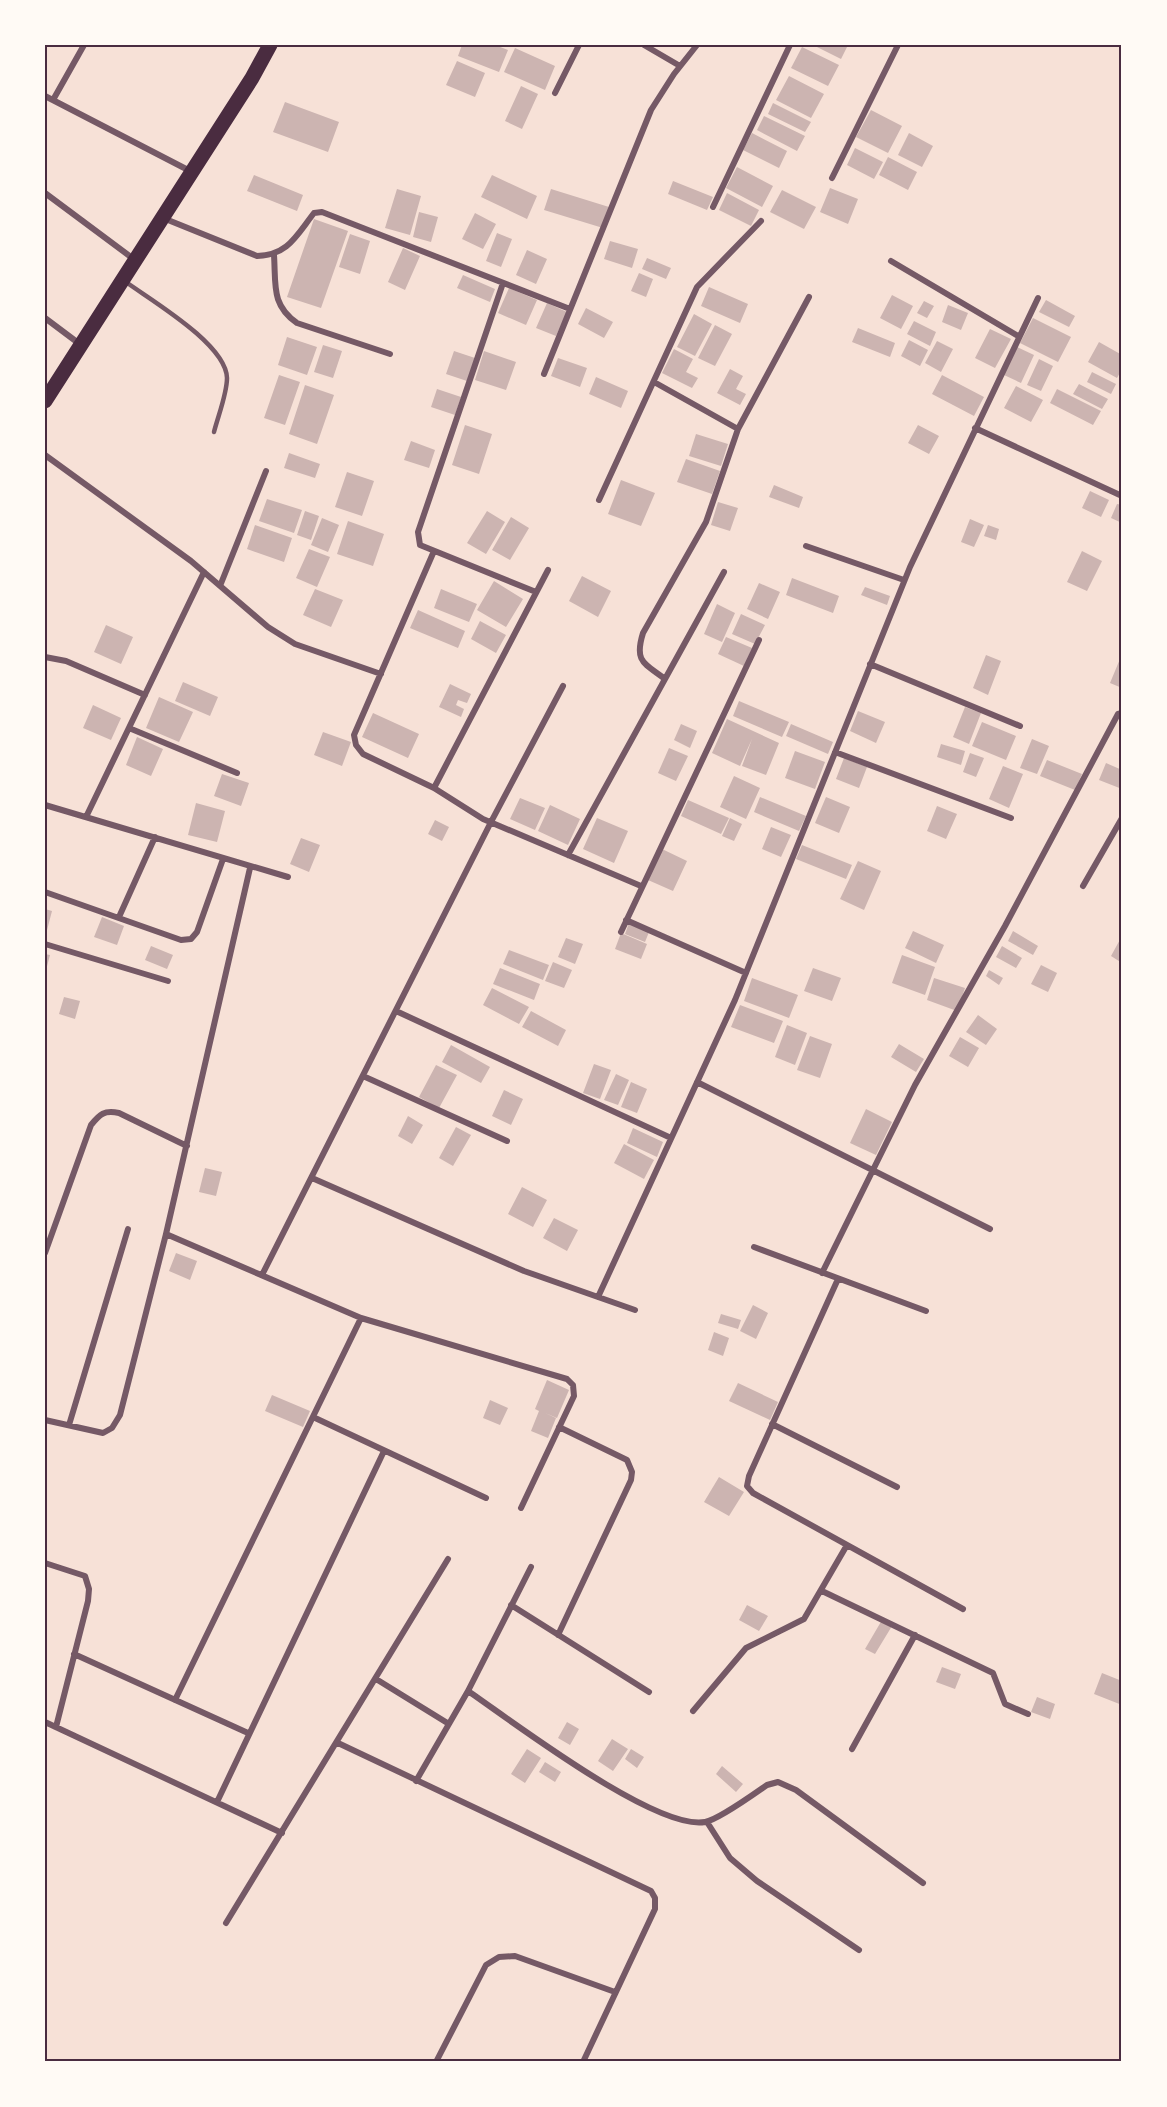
<svg xmlns="http://www.w3.org/2000/svg" width="1167" height="2107" viewBox="0 0 1167 2107" font-family="'Fira Sans',sans-serif">
  <rect width="100%" height="100%" fill="#f7e1d7"/>
  <path fill="#ccb4b1" d="M462 45H495L508 50 499 72 458 56Z
    M813 45H848L841 59Z
    M802 47 839 65 828 86 791 68Z
    M515 48 555 66 545 90 504 72Z
    M457 61 485 73 475 97 446 85Z
    M789 76 824 94 811 118 776 100Z
    M521 86 538 94 522 129 505 121Z
    M285 102 339 122 328 152 273 132Z
    M773 103 811 122 805 132 768 114Z
    M871 110 902 126 888 153 856 137Z
    M764 116 805 136 797 151 757 130Z
    M752 133 787 151 779 168 743 150Z
    M909 133 933 146 922 167 898 155Z
    M855 148 883 162 874 179 847 165Z
    M888 157 917 172 908 190 879 175Z
    M737 167 773 186 762 207 726 188Z
    M254 175 303 195 297 211 247 191Z
    M492 175 537 196 527 219 481 197Z
    M673 181 713 197 707 210 668 194Z
    M830 188 858 199 848 224 820 212Z
    M397 189 421 196 410 235 385 228Z
    M551 189 609 207 603 228 544 210Z
    M782 190 816 207 804 229 770 212Z
    M727 193 759 210 751 226 719 210Z
    M419 212 438 217 431 242 413 237Z
    M475 213 496 224 483 249 462 239Z
    M314 219 348 231 321 308 287 297Z
    M497 233 512 239 501 267 486 261Z
    M350 234 370 241 360 274 339 267Z
    M610 241 638 249 632 268 604 259Z
    M403 248 420 256 405 290 388 282Z
    M527 250 547 259 536 284 516 275Z
    M647 258 671 268 666 279 642 269Z
    M639 273 653 279 646 297 631 291Z
    M463 275 495 289 490 302 457 288Z
    M709 287 748 304 740 323 701 306Z
    M509 288 537 300 526 325 498 313Z
    M892 295 913 306 901 329 880 318Z
    M1046 300 1075 316 1069 327 1039 312Z
    M924 301 934 306 927 318 917 313Z
    M547 303 567 312 556 336 536 328Z
    M948 305 968 313 961 330 942 322Z
    M586 308 613 322 604 338 578 324Z
    M694 314 712 324 695 356 677 347Z
    M1033 318 1071 337 1058 362 1020 343Z
    M914 321 936 332 930 346 907 334Z
    M715 325 732 334 715 366 698 358Z
    M858 328 895 343 890 357 852 342Z
    M990 329 1011 339 995 368 975 358Z
    M287 337 317 347 307 375 278 365Z
    M909 340 928 350 920 366 901 356Z
    M937 341 953 349 941 372 925 363Z
    M1099 342 1122 355V369L1117 378 1088 362Z
    M323 345 342 351 333 378 314 372Z
    M1017 347 1034 355 1021 383 1004 375Z
    M674 349 693 359 686 372 698 378 692 388 662 373Z
    M454 351 475 358 467 381 446 374Z
    M484 351 516 362 506 390 475 380Z
    M558 358 587 368 580 387 551 376Z
    M1039 359 1053 366 1041 391 1027 385Z
    M730 369 743 376 736 389 746 394 740 405 717 393Z
    M1092 372 1116 384 1111 394 1087 382Z
    M279 375 300 382 285 425 264 418Z
    M942 375 984 397 974 416 932 394Z
    M596 377 628 391 621 408 589 394Z
    M1079 384 1108 399 1102 409 1073 394Z
    M305 385 334 395 317 444 289 434Z
    M1016 386 1043 400 1031 422 1004 408Z
    M437 389 461 397 455 415 431 407Z
    M1057 389 1101 411 1093 425 1050 403Z
    M465 425 492 434 479 474 452 465Z
    M918 425 939 436 929 454 908 443Z
    M696 434 728 444 721 466 689 456Z
    M411 441 435 450 429 468 404 460Z
    M289 453 320 464 315 478 284 468Z
    M686 459 720 471 712 494 677 482Z
    M347 472 374 481 362 516 335 507Z
    M621 480 655 493 641 526 608 514Z
    M774 485 803 497 799 508 769 497Z
    M1090 491 1109 500 1101 517 1082 508Z
    M267 499 302 510 294 533 259 521Z
    M718 502 738 508 730 531 711 525Z
    M1117 504 1122 505V523L1111 518Z
    M305 511 319 516 311 540 297 535Z
    M487 511 505 522 486 554 467 543Z
    M511 517 529 528 510 560 492 550Z
    M322 518 339 525 328 552 311 545Z
    M970 519 984 525 974 547 961 542Z
    M348 521 384 534 373 566 337 554Z
    M255 525 292 538 284 562 247 549Z
    M988 525 999 529 996 540 984 536Z
    M309 549 330 557 317 587 296 578Z
    M1082 551 1102 561 1087 591 1067 582Z
    M582 576 611 591 598 617 569 601Z
    M792 578 839 596 833 613 786 595Z
    M494 581 523 599 506 627 477 610Z
    M759 583 780 592 768 619 747 609Z
    M865 587 890 596 887 605 861 595Z
    M315 589 343 600 331 627 303 615Z
    M441 589 477 604 469 622 434 608Z
    M717 604 735 613 722 642 704 634Z
    M418 610 465 631 458 648 410 628Z
    M741 614 765 625 755 644 732 634Z
    M480 621 506 635 496 653 471 639Z
    M106 625 133 637 121 664 94 652Z
    M726 637 752 648 744 666 718 654Z
    M986 655 1001 661 988 695 973 688Z
    M1120 659 1122 660V688L1110 683Z
    M183 682 218 697 210 716 175 701Z
    M450 684 471 694 467 703 458 700 456 705 464 709 461 717 439 707Z
    M159 697 193 712 179 742 146 728Z
    M739 701 789 722 782 737 733 716Z
    M93 705 121 718 111 740 83 728Z
    M965 707 981 713 969 744 953 737Z
    M858 711 885 722 876 743 850 731Z
    M373 713 419 734 408 758 362 737Z
    M727 719 779 743 766 775 742 766 752 739 740 766 712 753Z
    M982 722 1016 736 1006 760 972 746Z
    M681 724 697 731 690 748 674 740Z
    M791 724 833 742 828 754 786 736Z
    M323 732 351 742 342 766 314 755Z
    M137 737 163 749 151 776 126 765Z
    M1032 739 1049 746 1037 774 1020 768Z
    M941 744 965 751 961 765 937 757Z
    M669 748 688 756 676 781 658 773Z
    M795 751 825 762 815 789 785 778Z
    M970 753 984 758 976 777 963 772Z
    M844 758 867 767 859 788 836 779Z
    M1047 760 1082 774 1075 790 1040 776Z
    M1106 763 1122 770V789L1099 780Z
    M1003 766 1023 774 1009 808 989 799Z
    M222 774 249 783 241 806 214 796Z
    M734 776 760 788 746 819 720 807Z
    M760 797 806 816 799 831 754 812Z
    M826 797 850 807 839 833 815 823Z
    M520 798 545 808 535 830 510 819Z
    M688 800 729 818 721 834 681 816Z
    M196 803 225 811 217 842 188 835Z
    M550 805 580 819 568 845 538 831Z
    M937 806 957 814 946 839 927 831Z
    M597 818 628 831 614 863 583 849Z
    M730 818 742 824 734 841 722 836Z
    M435 820 449 827 442 841 428 834Z
    M771 827 791 835 781 857 762 849Z
    M301 838 320 845 309 872 290 864Z
    M802 845 852 865 846 879 796 859Z
    M662 849 687 861 673 891 648 880Z
    M858 861 881 871 864 910 840 899Z
    M45 909 52 911 46 934H45Z
    M102 917 124 926 117 945 94 937Z
    M629 923 649 932 645 942 625 934Z
    M913 931 944 945 936 963 905 948Z
    M1013 931 1038 946 1033 955 1008 941Z
    M621 933 647 944 641 959 615 949Z
    M1122 936V963L1111 956Z
    M566 938 583 944 575 964 558 957Z
    M151 946 173 955 167 969 145 960Z
    M1002 946 1022 958 1016 968 996 957Z
    M509 950 549 965 543 980 503 964Z
    M45 954 50 955 46 970H45Z
    M902 955 935 967 925 995 892 983Z
    M553 962 572 970 564 988 545 981Z
    M1041 965 1057 973 1048 992 1031 984Z
    M500 968 540 984 534 1000 493 984Z
    M813 968 841 978 832 1001 804 991Z
    M989 970 1003 978 999 985 986 976Z
    M752 978 798 995 789 1018 744 1001Z
    M934 978 965 988 957 1011 927 1000Z
    M492 988 529 1007 519 1024 483 1005Z
    M64 997 80 1001 75 1019 59 1014Z
    M740 1005 783 1021 774 1043 731 1027Z
    M531 1011 566 1030 558 1046 522 1027Z
    M978 1015 997 1029 986 1045 966 1032Z
    M787 1025 807 1033 795 1065 775 1057Z
    M810 1036 832 1044 820 1078 797 1070Z
    M960 1037 979 1048 968 1067 949 1056Z
    M899 1044 924 1059 916 1072 891 1057Z
    M451 1045 490 1067 481 1083 442 1062Z
    M594 1064 611 1070 600 1099 583 1093Z
    M436 1065 457 1075 439 1108 419 1097Z
    M616 1074 629 1080 618 1105 604 1100Z
    M631 1082 647 1089 637 1113 621 1107Z
    M504 1090 523 1099 511 1125 492 1116Z
    M866 1109 892 1122 876 1155 850 1143Z
    M408 1116 423 1125 412 1144 398 1136Z
    M456 1127 471 1135 453 1166 439 1158Z
    M633 1128 663 1142 657 1157 627 1143Z
    M624 1144 654 1160 644 1179 614 1163Z
    M205 1168 222 1172 216 1196 199 1192Z
    M522 1187 547 1200 533 1227 508 1214Z
    M554 1218 578 1230 567 1251 543 1238Z
    M176 1253 197 1261 190 1280 169 1271Z
    M753 1305 768 1313 756 1339 740 1331Z
    M721 1314 741 1320 738 1329 718 1323Z
    M714 1332 729 1338 723 1356 708 1350Z
    M547 1380 569 1390 557 1418 545 1413 556 1418 548 1438 531 1431 539 1411 535 1409Z
    M738 1383 778 1402 770 1420 729 1401Z
    M272 1395 310 1411 303 1427 265 1411Z
    M490 1400 508 1408 500 1425 483 1418Z
    M719 1477 744 1492 729 1516 704 1502Z
    M747 1605 768 1616 759 1631 739 1620Z
    M882 1620 892 1626 875 1654 865 1649Z
    M942 1667 961 1674 955 1689 936 1682Z
    M1102 1673 1122 1681V1705L1094 1694Z
    M1037 1697 1055 1704 1050 1719 1031 1712Z
    M567 1722 579 1729 570 1745 558 1738Z
    M612 1739 628 1749 613 1771 598 1761Z
    M527 1749 541 1758 525 1783 511 1774Z
    M631 1749 644 1757 637 1768 625 1759Z
    M545 1762 561 1772 555 1782 539 1772Z
    M722 1766 743 1784 736 1792 716 1774Z"/>
  <g fill="none" stroke-linecap="round" stroke-linejoin="round">
    <path stroke="#755966" stroke-width="4.5" d="M126 282C152 301 226 344 227 378 227 394 218 416 214 432"/>
    <path stroke="#755966" stroke-width="6" d="M644 45 680 66
      M555 93 579 45
      M45 96 192 172
      M53 100 84 45
      M832 178 898 45
      M45 193 135 260
      M713 207 790 45
      M163 218 257 256C288 255 296 236 314 213L322 212 570 309
      M274 255C276 285 271 305 297 323L390 354
      M891 261 1018 336
      M503 283 418 532 420 545 536 592
      M45 318 81 345
      M544 374 651 110 674 74 697 45
      M654 382 738 429
      M975 428 1122 496
      M45 455 191 561 268 627 295 644 381 674
      M599 500 697 287 761 221
      M806 546 904 580
      M434 551 354 735 356 745 363 754 434 788 483 819 641 886
      M220 586 266 471
      M45 657 66 661 145 695
      M870 664 1020 726
      M665 679C644 663 634 662 643 633L706 522 738 429 809 297
      M129 728 237 773
      M835 752 1011 818
      M434 788 548 570
      M45 805 288 877
      M86 817 204 572
      M568 855 724 572
      M1083 886 1122 818
      M45 892 181 940 191 939 197 932 223 859
      M119 917 155 837
      M626 920 746 973
      M621 932 759 640
      M45 944 168 981
      M396 1011 671 1138
      M363 1076 507 1141
      M697 1082 990 1229
      M312 1178 524 1271 635 1310
      M166 1234 361 1318 567 1379 573 1385 574 1396 521 1508
      M754 1247 926 1311
      M45 1253 91 1125C100 1114 104 1110 119 1113L187 1146
      M822 1273 915 1085 1005 926 1118 714 1122 713
      M262 1275 491 822 563 686
      M838 1279 749 1476 747 1486 753 1493 963 1609
      M598 1297 735 1000 910 567 1038 298
      M313 1417 486 1498
      M45 1420 103 1433 112 1428 120 1415 166 1234 250 868
      M772 1424 897 1487
      M69 1425 128 1229
      M45 1563 85 1576 89 1589 88 1601 56 1727
      M822 1591 993 1673 1005 1704 1028 1714
      M511 1605 649 1692
      M558 1635 631 1480 632 1472 627 1460 559 1427
      M74 1654 248 1733
      M376 1679 449 1724
      M468 1691C512 1721 656 1831 705 1822 718 1820 754 1794 767 1785L778 1782 796 1790 923 1883
      M175 1700 361 1318
      M693 1711 746 1648 804 1619 847 1545
      M45 1722 282 1833
      M338 1743 651 1891 655 1898V1909L583 2062
      M852 1749 915 1635
      M416 1781 468 1691 531 1567
      M217 1802 384 1451
      M707 1822 730 1858 757 1881 859 1950
      M226 1923 448 1559
      M436 2062 486 1965 499 1957 515 1956 615 1992"/>
    <path stroke="#4a2c40" stroke-width="15" d="M45 401 252 78 270 45"/>
  </g>
  <rect width="1167" height="2107" fill="none" stroke="#fffaf5" stroke-width="93"/>
  <rect x="46" y="46" width="1074" height="2014" fill="none" stroke="#4a2c40" stroke-width="2"/>
</svg>
